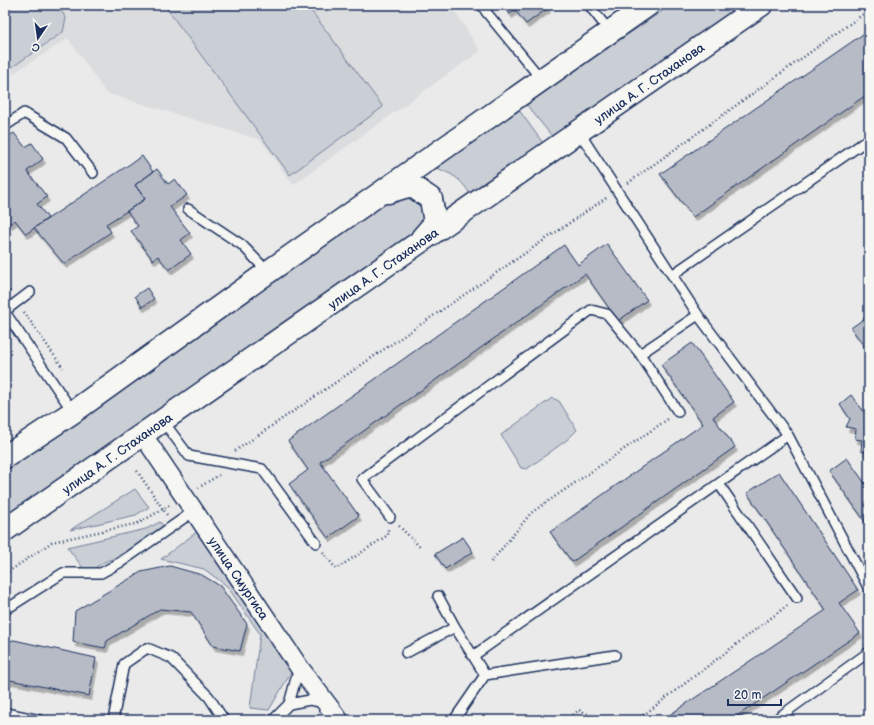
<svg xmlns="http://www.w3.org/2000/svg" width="874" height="725" viewBox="0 0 874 725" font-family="'Balsamiq Sans',sans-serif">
  <defs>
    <filter id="shadow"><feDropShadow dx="2.5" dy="4.5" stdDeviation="0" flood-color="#0004"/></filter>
  </defs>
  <rect width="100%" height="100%" fill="#e9eae9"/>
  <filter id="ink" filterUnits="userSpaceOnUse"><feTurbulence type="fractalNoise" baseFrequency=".025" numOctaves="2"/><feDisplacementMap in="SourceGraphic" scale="8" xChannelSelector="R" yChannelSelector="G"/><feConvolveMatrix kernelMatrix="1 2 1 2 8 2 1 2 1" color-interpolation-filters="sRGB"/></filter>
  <g filter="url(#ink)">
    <path fill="#dadcde" d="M5 5H451L480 51 293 185 261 140 106 93 68 38 5 79Z"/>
    <path fill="#caced5" stroke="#727e9a" d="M5 5H57L66 18 63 32 5 72Z
      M164 5H307L383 107 290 175Z
      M671 5H749L555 140 526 104Z
      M519 110 545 146 472 197C461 179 455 175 436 168Z
      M414 198 425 207 428 220 420 231 5 521V468L391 199Z
      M552 398 559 401 577 430 568 439 527 469 521 468 501 435Z
      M135 489 149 507 136 515 70 530Z
      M160 522 167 530 112 559 104 562 87 573 67 547 146 529Z
      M198 531 293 669 269 710 250 708 260 634 227 586 204 569 161 559Z"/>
    <path fill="#b6bbc6" stroke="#1b2f5e" filter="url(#shadow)" d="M503 5H546L548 8 526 24 515 10 510 14Z
      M869 30V93L693 217 660 174Z
      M14 133 25 147 32 143 43 159 27 171 47 197 37 204 48 218 26 234 15 220 10 224 5 218V139Z
      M142 156 153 172 135 185 145 199 127 211 106 224 111 232 64 264 34 228Z
      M157 169 168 184 175 179 187 195 170 207 190 233 181 240 191 254 169 270 158 256 153 260 131 231 138 226 127 211 145 199 135 185Z
      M607 244 647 300 618 321 585 274 320 462 359 516 328 538 289 484 308 470 288 441 564 245 578 265Z
      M147 288 154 299 142 307 135 296Z
      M869 315V353L851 328Z
      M692 343 734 402 713 417 735 447 572 562 550 532 703 424 661 365Z
      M851 395 869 418V461H868L869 453 861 451 862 440 855 439 856 429 846 427 850 419 840 404Z
      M847 458 869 489V527L829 471Z
      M779 472 858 590 839 603 860 633 731 720H670L668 716 826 610 747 493Z
      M463 537 473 552 445 569 435 554Z
      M170 566 202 575 220 586 247 624 240 651 213 646 191 612 160 609 107 641 105 648 73 642 75 611 141 572Z
      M14 640 96 658 89 696 10 680 5 683V642Z"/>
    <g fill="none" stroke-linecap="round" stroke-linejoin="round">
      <g stroke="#1b2f5e" stroke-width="12">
        <path id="service" d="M482 5 487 13 542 80
          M589 5 610 32
          M5 126 24 113 66 138 93 173
          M579 132 698 315 788 435 869 589
          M188 209 242 245 268 272
          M672 275 869 139
          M5 311 30 292
          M5 312 73 412
          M640 354 698 315
          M163 421 189 456 262 469 316 543
          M719 484 797 598
          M390 517 362 479 591 310 607 314 640 354 678 412
          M438 596 455 627 485 675 454 720
          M5 610 63 573H101L121 562 194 511
          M406 653 455 627
          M473 656 788 435
          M485 675 615 655
          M289 704 310 700 325 703
          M5 719 6 713 40 720
          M113 720 124 664 147 648 171 658 209 697 224 720
          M273 720 289 704 299 667
          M775 720 869 652"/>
      </g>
      <g stroke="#1b2f5e" stroke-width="21">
        <path id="minor" d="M143 435 299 667 339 720"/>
      </g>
      <g stroke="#1b2f5e" stroke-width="25">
        <path id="secondary" d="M388 192 411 185 431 199 435 223 422 238
          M5 457 73 412 268 272 648 5
          M5 530 761 5"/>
      </g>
      <path stroke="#1b2f5e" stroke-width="2.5" stroke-dasharray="1 3" stroke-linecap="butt" d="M628 183 869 10
        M5 284 10 292
        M24 312 63 368
        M235 451 606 198
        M137 471 167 515
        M198 488 219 475
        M399 526 420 547
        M323 552 336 569 388 535V529
        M491 562 531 513 668 419
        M5 574 52 542 139 523 170 505
        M5 627 11 623
        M567 720 579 710 600 720
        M637 720 788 605"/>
      <use href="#service" stroke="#f6f6f2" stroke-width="9"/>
      <use href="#minor" stroke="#f6f6f2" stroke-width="18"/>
      <use href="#secondary" stroke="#f6f6f2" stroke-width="22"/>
    </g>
  </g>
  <g text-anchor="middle" stroke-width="3" stroke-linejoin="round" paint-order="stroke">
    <g font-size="13" fill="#1b2f5e" stroke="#f6f6f2">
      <text transform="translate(649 83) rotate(-35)" y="5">улица А. Г. Стаханова</text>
      <text transform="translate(383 268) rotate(-35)" y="5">улица А. Г. Стаханова</text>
      <text transform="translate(117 453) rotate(-35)" y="5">улица А. Г. Стаханова</text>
      <text transform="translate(239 578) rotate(56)" y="5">улица Смургиса</text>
    </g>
  </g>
  <rect width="874" height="725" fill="none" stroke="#f6f6f2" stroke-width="20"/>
  <rect x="10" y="10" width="854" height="705" fill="none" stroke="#1b2f5e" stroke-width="1.5" filter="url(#ink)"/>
  <g transform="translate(38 38) rotate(193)" stroke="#f6f6f2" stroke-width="3" paint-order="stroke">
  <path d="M0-3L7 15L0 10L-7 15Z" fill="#1b2f5e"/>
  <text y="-6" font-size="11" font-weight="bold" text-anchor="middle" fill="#1b2f5e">С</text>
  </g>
  <path d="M728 699v6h53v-6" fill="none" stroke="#1b2f5e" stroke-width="2"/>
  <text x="734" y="699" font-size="12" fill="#1b2f5e" stroke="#f6f6f2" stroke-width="3" paint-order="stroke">20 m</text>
</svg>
